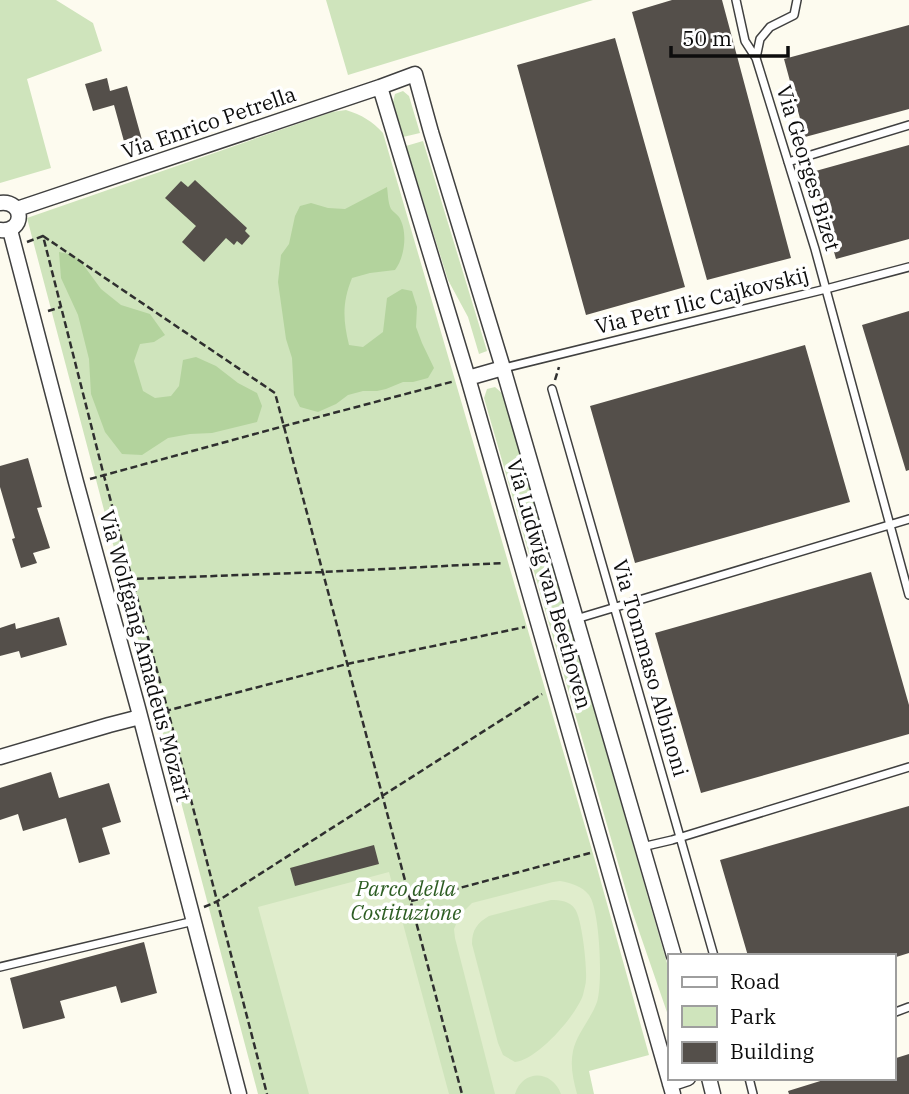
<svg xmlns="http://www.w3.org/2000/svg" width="909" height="1094" viewBox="0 0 909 1094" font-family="'IBM Plex Serif',serif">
  <rect width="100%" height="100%" fill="#fdfbef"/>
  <path fill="#cfe4bc" d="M0 0H56L93 23 102 51 27 79 51 168 0 183Z
    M326 0H593L348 75Z
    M403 91 409 96 420 133 403 137 393 102 395 94Z
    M346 110C362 115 372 121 383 133L596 864 649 1055 589 1071 594 1094H258L27 218 332 112Z
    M423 141 487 351 479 354 468 317 448 280 406 146Z
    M495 387 503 394 669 970V1018L631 908 484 398 487 389Z"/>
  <path fill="#b3d39d" d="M387 187C388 194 388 203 391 209 393 212 397 214 399 217 408 231 405 257 395 270L370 273 352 278C342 303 343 320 349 345L363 347 383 332 387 298 402 289 412 291 417 307 416 327 422 343 434 368 428 378 413 382H403L386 389 377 391H363L348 395 336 404 318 412 300 407 294 395 292 358 286 339 278 282 281 255 289 244 295 216 300 206 311 203 328 208 345 209Z
    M59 252 69 254 79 259 101 289 121 305 150 314 165 335 154 342 140 344 134 361 143 391 155 398 171 396 179 386 183 360 196 357 216 366 238 383 257 393 262 406 257 422 212 433 190 434 168 438 142 455 122 454 105 432 91 394 89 359 78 315 61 278Z"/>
  <path fill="#e0edcc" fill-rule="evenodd" d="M389 872 449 1094H309L258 907Z
    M560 881C571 883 582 886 589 895 600 910 603 984 597 1002 591 1019 577 1033 573 1051 570 1066 573 1079 577 1094H561C552 1070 523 1069 515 1094H495L455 938 454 929 460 915 472 903 553 882ZM551 900C560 900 570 901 575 909 582 919 587 966 586 979 586 984 584 990 583 995 576 1016 537 1060 515 1062L503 1055 498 1043 472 944C472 930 477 923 489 916Z"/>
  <path fill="#544f4a" d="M672 0H722L791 258 707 280 632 12Z
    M909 25V109L805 137 784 59Z
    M615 38 685 287 586 315 517 65Z
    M107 78 110 91 127 86 142 140 125 145 114 105 93 111 85 84Z
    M909 145V239L836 259 812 172Z
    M195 180 247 228 245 231 250 236 242 245 237 241 234 245 226 238 204 262 182 242 196 226 165 198 181 181 188 187Z
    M909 311V470L906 471 862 325Z
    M805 345 850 502 635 563 590 406Z
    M28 458 42 507 37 508 50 548 33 553 37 563 21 568 12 539 15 538 0 487V466Z
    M871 572 909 705V734L701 793 655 633Z
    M59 617 67 645 21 658 19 651 0 656V628L15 623 16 629Z
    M51 772 59 798 109 783 121 822 102 828 110 854 79 863 66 818 23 831 18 814 0 820V788Z
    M909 806V953L893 958V956H748L720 860Z
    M374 845 379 864 295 886 290 868Z
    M144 942 157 993 121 1003 116 986 60 1001 65 1018 23 1029 10 978Z
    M909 1054V1094H789L788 1091 830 1078H893V1059Z"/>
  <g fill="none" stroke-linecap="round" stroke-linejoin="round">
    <g stroke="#404040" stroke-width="10">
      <path id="service" d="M736 0 745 41 756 58 815 249 909 595
        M756 58 760 39 770 27 794 15 797 0
        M788 162 909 125
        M504 368 826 289 909 267
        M552 389 714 956
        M576 619 909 519
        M642 847 672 840 909 767
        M0 967 194 921
        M893 1013 909 1007
        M749 1078 753 1094"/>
    </g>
    <g stroke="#404040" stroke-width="17">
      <path id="minor" d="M380 87 468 378 673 1094
        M0 203C25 200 25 233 0 230
        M17 209 380 87 415 74 431 132 503 368 674 956
        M10 230 76 482 138 708 239 1094
        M468 378 503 368
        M0 757 109 725 140 717
        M709 1078 713 1094
        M670 1084 688 1078"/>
    </g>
    <path stroke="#2f2f2f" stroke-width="2.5" stroke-dasharray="7 3.5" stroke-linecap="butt" d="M43 236 275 393 462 1094
      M27 242 43 236 104 476 168 711 267 1094
      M48 311 61 307
      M555 380 559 367
      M90 479 284 426 455 381
      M116 577 132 579 323 572 504 563
      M151 704 164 700
      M154 714 347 664 525 627
      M411 901 590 853
      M204 907 216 902 542 694"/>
    <use href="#service" stroke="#fff" stroke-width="7"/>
    <use href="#minor" stroke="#fff" stroke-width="14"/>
  </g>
  <g text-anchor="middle" stroke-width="7" stroke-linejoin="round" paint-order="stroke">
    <g font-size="21" fill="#0d0d0d" stroke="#fff">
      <text transform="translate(209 123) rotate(-19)" y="7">Via Enrico Petrella</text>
      <text transform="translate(808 168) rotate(73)" y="7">Via Georges Bizet</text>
      <text transform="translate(702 301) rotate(-14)" y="7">Via Petr Ilic Cajkovskij</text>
      <text transform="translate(549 584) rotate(74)" y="7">Via Ludwig van Beethoven</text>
      <text transform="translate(145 656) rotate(75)" y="7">Via Wolfgang Amadeus Mozart</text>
      <text transform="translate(650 668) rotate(74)" y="7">Via Tommaso Albinoni</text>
    </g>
    <g font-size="21" font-style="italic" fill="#2e5e24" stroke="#fff">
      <text x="406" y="896">Parco della<tspan x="406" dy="24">Costituzione</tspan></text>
    </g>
  </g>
  <rect x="668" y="954" width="228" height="126" fill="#ffffff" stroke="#9e9e9e" stroke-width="2"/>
  <rect x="682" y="977" width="35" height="10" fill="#ffffff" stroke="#9e9e9e" stroke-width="2"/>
  <text x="730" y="989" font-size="21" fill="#0d0d0d">Road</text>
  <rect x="682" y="1006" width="35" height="21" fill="#cfe4bc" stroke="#9e9e9e" stroke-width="2"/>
  <text x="730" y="1024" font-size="21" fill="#0d0d0d">Park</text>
  <rect x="682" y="1042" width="35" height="21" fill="#544f4a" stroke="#9e9e9e" stroke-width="2"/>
  <text x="730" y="1059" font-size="21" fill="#0d0d0d">Building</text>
  <path d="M671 46v10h117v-10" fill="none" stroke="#0d0d0d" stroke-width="3.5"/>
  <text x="682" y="46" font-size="21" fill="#0d0d0d" stroke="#ffffff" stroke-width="5" paint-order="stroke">50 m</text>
</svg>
